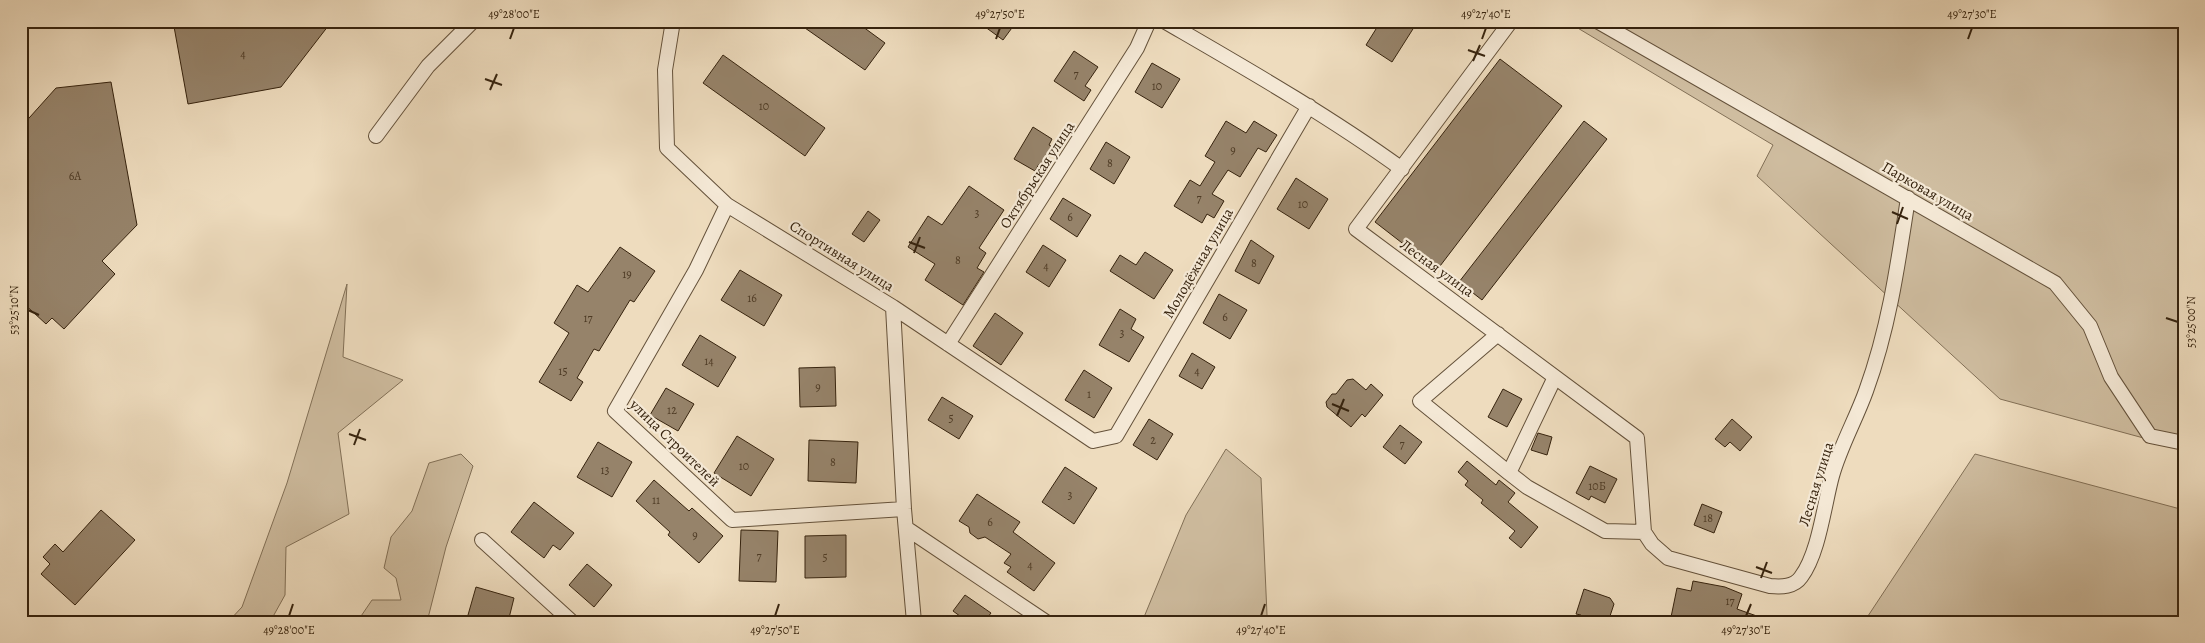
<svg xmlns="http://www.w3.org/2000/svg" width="2205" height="643" viewBox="0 0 2205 643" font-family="Alegreya,serif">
  <rect width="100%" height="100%" fill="#eedcbe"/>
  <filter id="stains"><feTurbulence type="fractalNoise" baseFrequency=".004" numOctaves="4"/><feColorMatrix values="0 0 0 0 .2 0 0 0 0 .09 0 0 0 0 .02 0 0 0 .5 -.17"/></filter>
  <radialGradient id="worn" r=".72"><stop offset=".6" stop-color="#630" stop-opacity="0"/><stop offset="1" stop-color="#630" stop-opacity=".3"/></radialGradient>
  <path fill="#cfbda0" stroke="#827057" d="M1580 21H2184V449L2000 399 1757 176 1773 145 1576 27Z
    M347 284 343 357 403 380 338 433 349 514 286 547 285 595 270 622H228L242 607 287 483Z
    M1226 449 1261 478 1267 615 1265 622H1142L1186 515Z
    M461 454 473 466 446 547 427 622H357L372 600H401L396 578 384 568 391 537 412 511 429 463Z
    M1975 454 2184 510V622H1864Z"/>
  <path fill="#96836a" stroke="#36230e" d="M173 21H332L281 87 188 104Z
    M795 21H855L885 43 865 70Z
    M977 21H1017L1003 40Z
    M1381 21H1418L1392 62 1366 45Z
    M1074 51 1098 67 1085 86 1091 90 1084 101 1054 81Z
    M723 55 825 128 805 156 703 83Z
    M1500 59 1562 106 1437 270 1375 222Z
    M1152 63 1180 79 1162 108 1135 92Z
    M111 82 137 225 102 261 115 274 64 329 52 318 46 324 21 301V127L56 88Z
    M1226 121 1246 133 1254 121 1277 135 1266 152 1258 148 1240 177 1228 170 1212 194 1224 201 1214 218 1207 214 1202 223 1174 206 1190 180 1200 186 1215 162 1205 156Z
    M1584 121 1607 139 1482 300 1459 282Z
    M1033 127 1052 139 1049 145 1054 148 1043 166 1039 164 1035 171 1014 159Z
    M1106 142 1130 157 1114 184 1090 169Z
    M1296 178 1328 199 1309 229 1277 209Z
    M969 186 1004 210 979 248 986 253 977 268 984 272 963 305 925 280 935 264 908 247 928 216 942 225Z
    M1063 198 1091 215 1077 237 1050 219Z
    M868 211 880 220 864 242 852 234Z
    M1251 240 1274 256 1259 284 1235 271Z
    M1043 245 1066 260 1049 287 1026 272Z
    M620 247 655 271 634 302 630 300 599 351 594 349 577 378 583 382 571 401 539 382 569 333 554 323 577 285 588 292Z
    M1145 252 1173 270 1154 299 1110 271 1120 255 1136 265Z
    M740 270 782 295 764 326 721 300Z
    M1219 294 1247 310 1230 339 1203 323Z
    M1120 309 1136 319 1131 329 1144 337 1129 362 1099 345Z
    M995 313 1023 333 1001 365 973 346Z
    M700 335 736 357 718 387 682 365Z
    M1192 353 1215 367 1202 389 1179 376Z
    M835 367 836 406 800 407 799 368Z
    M1084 370 1112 388 1094 418 1065 400Z
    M1353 379 1366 390 1371 384 1383 395 1365 417 1362 414 1351 427 1327 407 1326 402 1332 394H1336L1347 380Z
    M666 388 694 404 678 431 650 415Z
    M1503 389 1522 399 1507 427 1488 417Z
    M942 397 973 416 959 439 928 420Z
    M1149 419 1173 434 1157 460 1133 445Z
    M1732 419 1752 437 1740 451 1730 442 1725 447 1715 439Z
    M1400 425 1422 442 1405 464 1383 447Z
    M1538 433 1552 437 1547 455 1531 450Z
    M737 436 774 459 751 496 714 473Z
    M809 440 858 442 856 483 808 481Z
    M598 442 632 462 612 497 577 477Z
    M1467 461 1496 485 1499 480 1515 493 1508 502 1538 527 1521 548 1509 538 1515 531 1481 503 1483 500 1465 485 1468 481 1458 472Z
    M1590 466 1617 479 1605 503 1591 496 1589 500 1576 493Z
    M1065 467 1097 488 1074 524 1042 502Z
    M654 480 689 511 692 508 723 536 699 563 668 535 670 532 636 501Z
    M977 494 1020 522 1013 532 1055 563 1034 591 1007 572 1011 567 1004 563 1011 554 985 537 978 539 970 533 969 527 959 521Z
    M534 502 574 533 560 550 553 545 544 558 511 532Z
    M1702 504 1722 512 1714 533 1694 525Z
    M101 510 135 540 75 605 41 574 50 564 43 557 55 544 63 552Z
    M741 530 778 531 776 582 739 581Z
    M846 535V577L805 578V536Z
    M587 564 612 585 594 607 569 585Z
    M1693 581 1725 587 1742 594 1737 609 1768 620V622H1670L1677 588 1691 591Z
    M476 587 514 598 508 622H466Z
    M1584 589 1610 598 1614 604 1608 622H1579L1581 615 1576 614Z
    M965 595 991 613 984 622H968L953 611Z"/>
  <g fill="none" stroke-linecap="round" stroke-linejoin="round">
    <g stroke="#64513a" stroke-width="16">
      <path id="street" d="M673 21 665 70 667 148 727 205 893 307 1093 441 1116 436 1309 106
        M1164 21C1245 68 1326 114 1402 169
        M1511 21 1356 229 1637 438 1644 532 1652 544 1668 558 1770 586C1782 587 1794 587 1801 577 1819 553 1824 505 1832 476 1840 447 1856 419 1866 391 1889 328 1898 264 1908 198
        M1597 21 2055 283 2090 326 2111 377 2150 436 2184 443
        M376 136 428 66 473 21
        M727 205 696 270 615 411 732 520 904 509
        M893 307 904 509 914 622
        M1498 334 1420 401 1509 473
        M948 344 1137 48 1149 21
        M1555 377 1509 473 1527 487 1605 531 1644 532
        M906 528 1046 622
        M482 540 572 622"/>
    </g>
    <use href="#street" stroke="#f4e8d5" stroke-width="14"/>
  </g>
  <path fill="none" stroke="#36230e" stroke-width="2" d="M510 39 514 28M996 39 1000 28M1482 39 1486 28M1968 39 1972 28M1468 50 1485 56M1473 61 1480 45M485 79 502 85M490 90 497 74M1892 212 1908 219M1897 224 1903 207M909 242 925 248M914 253 920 237M28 310 39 315M2166 318 2178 322M1332 404 1349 411M1337 416 1344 399M349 434 366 440M354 445 360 429M1756 567 1772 573M1761 578 1767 562M289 616 293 604M775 616 779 604M1261 616 1265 604M1746 616 1751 604"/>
  <g text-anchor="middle" stroke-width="4.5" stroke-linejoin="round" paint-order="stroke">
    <g font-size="12" fill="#4e3b25">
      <text x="243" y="58">4</text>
      <text x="1076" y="78">7</text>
      <text x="1157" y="90">10</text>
      <text x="764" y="110">10</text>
      <text x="1233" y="154">9</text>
      <text x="1110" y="167">8</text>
      <text x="75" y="180">6А</text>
      <text x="1199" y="202">7</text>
      <text x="1303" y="208">10</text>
      <text x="977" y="217">3</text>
      <text x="1070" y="221">6</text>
      <text x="958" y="264">8</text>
      <text x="1254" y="267">8</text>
      <text x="1046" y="270">4</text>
      <text x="627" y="278">19</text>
      <text x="752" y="302">16</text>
      <text x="1225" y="321">6</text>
      <text x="588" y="322">17</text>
      <text x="1122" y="337">3</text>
      <text x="709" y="365">14</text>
      <text x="563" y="375">15</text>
      <text x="1197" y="375">4</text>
      <text x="818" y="391">9</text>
      <text x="1089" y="398">1</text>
      <text x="672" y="414">12</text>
      <text x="951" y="422">5</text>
      <text x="1153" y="444">2</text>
      <text x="1402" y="448">7</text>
      <text x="833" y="466">8</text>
      <text x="744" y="470">10</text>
      <text x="605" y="474">13</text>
      <text x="1597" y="490">10Б</text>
      <text x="1070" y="499">3</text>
      <text x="656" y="504">11</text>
      <text x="1708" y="522">18</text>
      <text x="990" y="526">6</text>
      <text x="695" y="539">9</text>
      <text x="759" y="560">7</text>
      <text x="825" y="561">5</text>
      <text x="1030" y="569">4</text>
      <text x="1730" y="605">17</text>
    </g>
    <g font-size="15" fill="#36230e" stroke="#f4e8d5">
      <text transform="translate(1037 175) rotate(-57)" y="5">Октябрьская улица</text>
      <text transform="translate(1928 191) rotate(30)" y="5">Парковая улица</text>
      <text transform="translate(842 256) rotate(32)" y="5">Спортивная улица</text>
      <text transform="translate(1198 263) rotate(-60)" y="5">Молодёжная улица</text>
      <text transform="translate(1437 268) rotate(36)" y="5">Лесная улица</text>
      <text transform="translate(675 443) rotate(44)" y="5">улица Строителей</text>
      <text transform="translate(1816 484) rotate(-73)" y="5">Лесная улица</text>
    </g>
  </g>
  <rect width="2205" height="643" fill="none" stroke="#eedcbe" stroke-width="55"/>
  <rect x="28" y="28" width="2150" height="588" fill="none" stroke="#36230e" stroke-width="2"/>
  <g font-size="12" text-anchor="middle" fill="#36230e">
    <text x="514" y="18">49°28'00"E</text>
    <text x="1000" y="18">49°27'50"E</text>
    <text x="1486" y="18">49°27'40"E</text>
    <text x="1972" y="18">49°27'30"E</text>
    <text transform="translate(14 310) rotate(-90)" y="4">53°25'10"N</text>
    <text transform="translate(2191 322) rotate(-90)" y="4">53°25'00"N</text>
    <text x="289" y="634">49°28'00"E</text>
    <text x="775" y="634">49°27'50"E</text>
    <text x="1261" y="634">49°27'40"E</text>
    <text x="1746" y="634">49°27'30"E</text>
  </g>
  <rect width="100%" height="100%" filter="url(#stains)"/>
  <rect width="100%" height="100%" fill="url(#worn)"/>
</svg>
